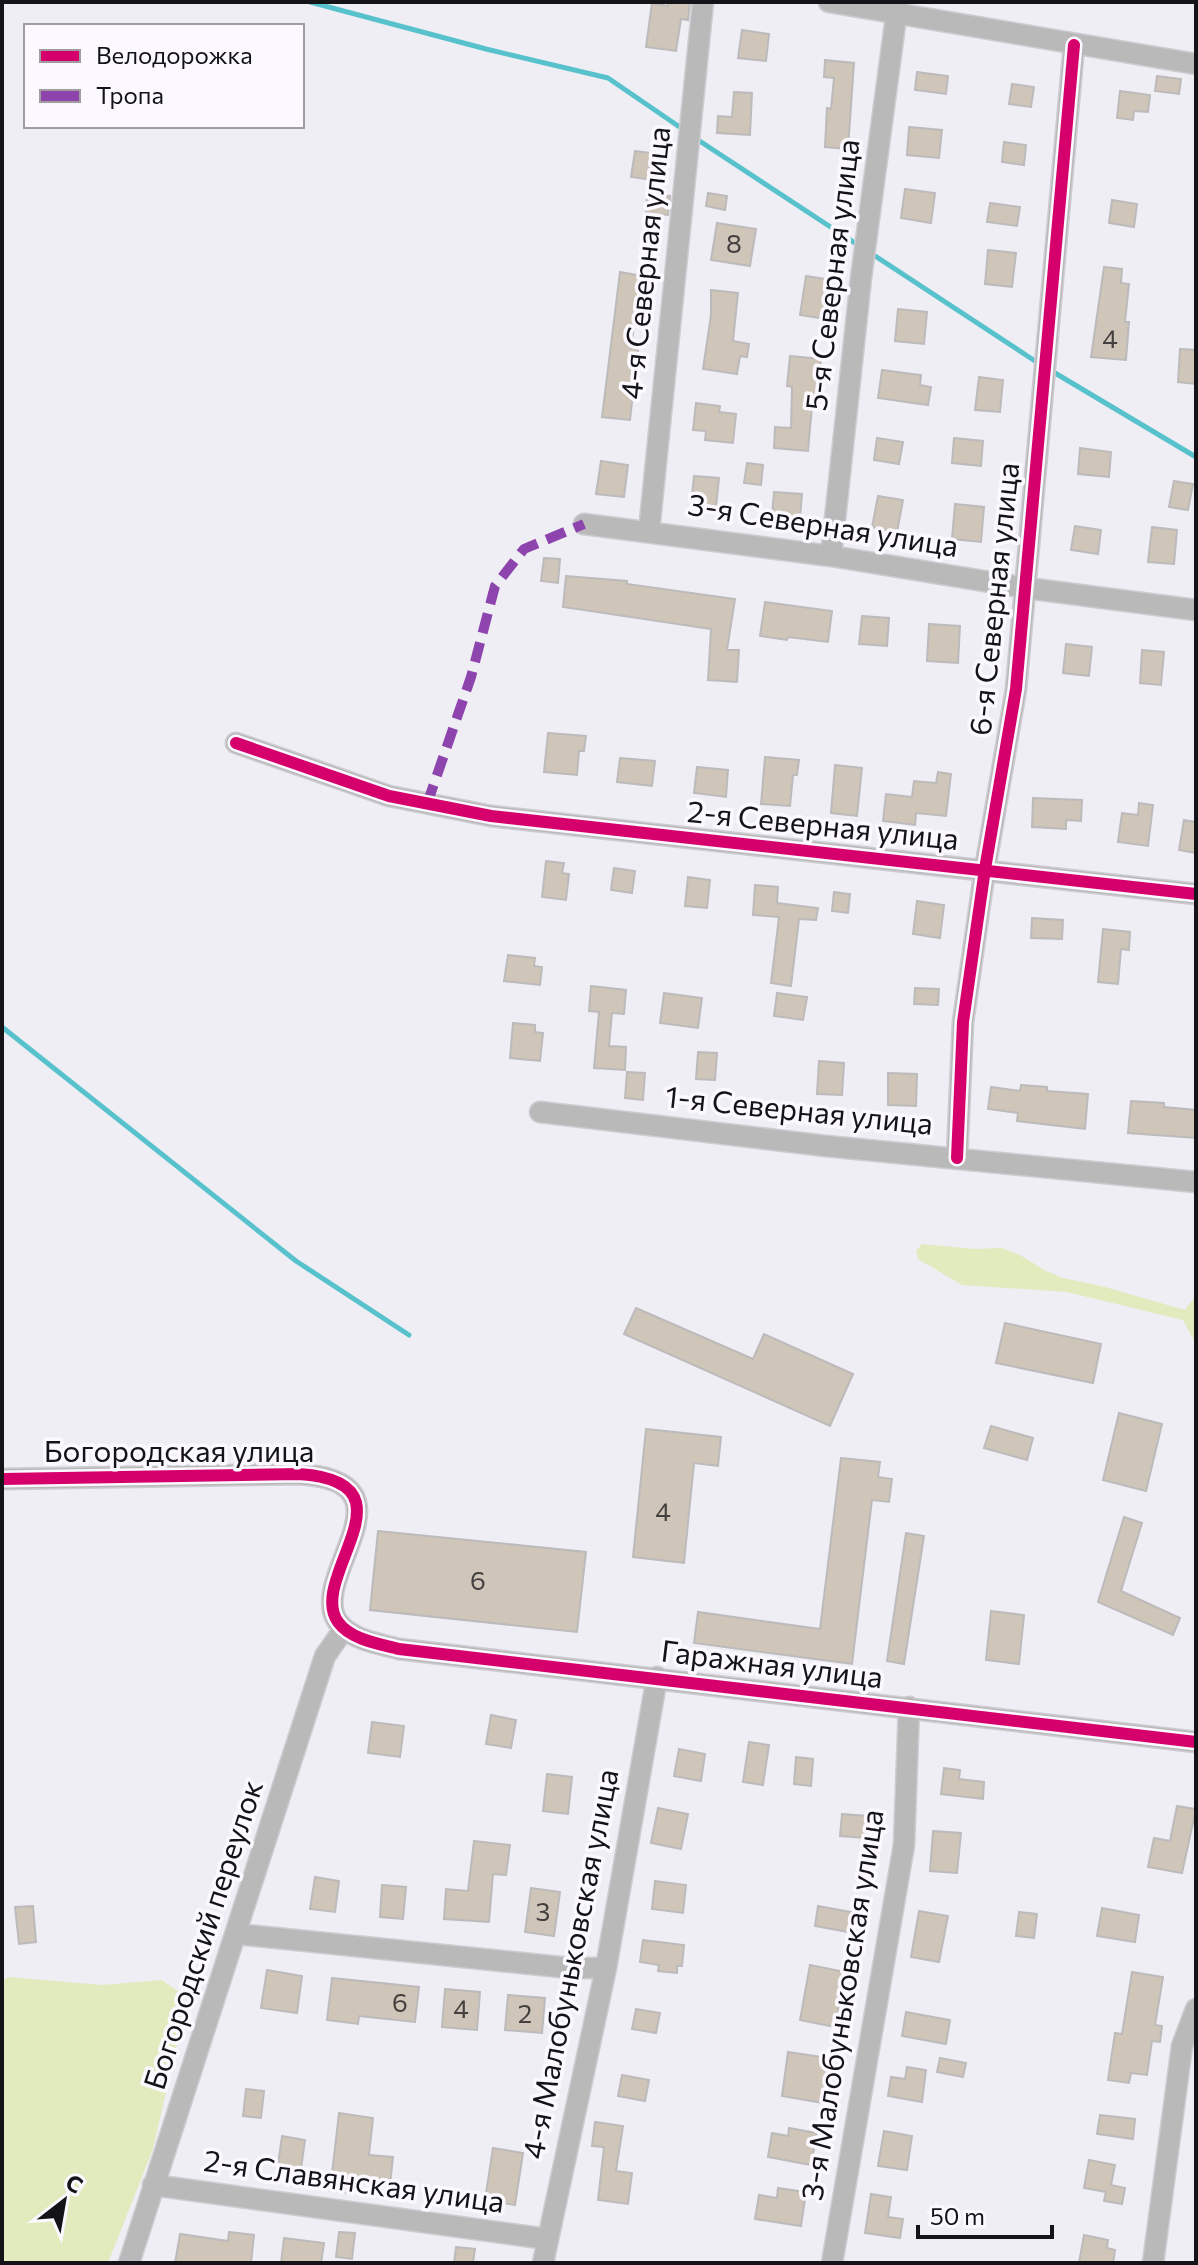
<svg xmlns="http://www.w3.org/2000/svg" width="1198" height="2265" viewBox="0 0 1198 2265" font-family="Commissioner,sans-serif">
  <rect width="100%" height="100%" fill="#efeef5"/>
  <path fill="#e1ebbe" d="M922 1244 975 1249 1002 1248 1020 1255 1046 1271 1063 1278 1105 1287 1185 1310 1196 1295V1344L1183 1320 1067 1292 962 1285 918 1259 916 1251Z
    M8 1977 102 1985 162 1980 183 1995 177 2044 153 2149 108 2263H2V1982Z"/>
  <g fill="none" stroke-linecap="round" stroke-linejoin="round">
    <path stroke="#57c2cc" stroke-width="5" d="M310 2 486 49 608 78 684 130
      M695 138 861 247
      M869 252 1038 363
      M1050 370 1196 457
      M2 1027 296 1261 409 1335"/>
  </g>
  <path fill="#cfc5b8" stroke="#bcbabb" stroke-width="2" d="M668 2H690L688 20 681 19 676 51 646 47 652 3 668 6Z
    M742 30 769 34 766 61 738 58Z
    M825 60 854 63 848 149 825 147 827 108 831 109 834 78 824 77Z
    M917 72 948 76 946 94 915 90Z
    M1157 76 1181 79 1179 94 1155 91Z
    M1012 84 1034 87 1031 107 1009 104Z
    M1120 91 1150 95 1148 112 1134 111 1133 120 1117 118Z
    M734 92 752 93 750 135 717 133 718 116 732 117Z
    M909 127 942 130 939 158 907 155Z
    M1004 142 1026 145 1024 165 1002 162Z
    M635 151 651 153 650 160 663 162 660 181 631 177Z
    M905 189 935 193 931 223 901 218Z
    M708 193 727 196 725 210 706 206Z
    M647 194 670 196 668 215 646 213Z
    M1112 200 1137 204 1134 227 1109 223Z
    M990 203 1020 207 1017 226 987 222Z
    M717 223 756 229 750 266 711 260Z
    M988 250 1016 253 1012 287 985 284Z
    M1104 267 1122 269 1121 283 1129 284 1125 322H1129L1126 360 1091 357Z
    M620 272 649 277 644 311 636 310 631 348 638 349 630 420 602 417Z
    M806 276 832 280 826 319 800 315Z
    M711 290 738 293 733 341 749 344 747 357 740 356 737 374 703 369 711 315Z
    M898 309 927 312 924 344 895 341Z
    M1180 349 1196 350V384L1178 382Z
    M790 356 821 359 818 395H813L808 451 774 448 775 427 791 428 792 387 787 386Z
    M882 370 921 375 920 385 931 387 928 405 878 398Z
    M979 377 1003 380 1000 412 975 410Z
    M696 403 720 406 719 412 736 414 733 443 705 440 706 431 693 430Z
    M877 438 903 442 899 464 874 460Z
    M954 438 983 441 981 466 952 463Z
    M1080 448 1111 452 1109 477 1078 474Z
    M601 461 628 465 624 497 596 494Z
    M747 463 763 465 761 485 744 483Z
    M694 476 719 478 716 507 691 505Z
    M1174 481 1193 484 1188 510 1169 507Z
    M774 492 802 494 800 518 772 515Z
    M878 496 903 500 897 532 872 527Z
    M955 504 984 507 981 542 952 539Z
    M1075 526 1101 530 1098 554 1071 550Z
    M1152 527 1177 530 1174 564 1148 562Z
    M544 558 560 559 558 583 541 581Z
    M566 576 627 581V584L735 599 727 650H739L737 682 708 680 711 629 563 607Z
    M765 602 832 611 828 642 788 637 787 640 760 636Z
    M862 616 889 618 887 646 859 644Z
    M929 624 960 626 958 663 927 661Z
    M1066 644 1092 647 1089 676 1063 673Z
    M1142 650 1164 652 1161 685 1140 683Z
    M548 733 586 736 584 751H579L577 775 544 772Z
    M765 757 799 760 797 775H793L790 806 761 804Z
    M620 758 655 761 652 786 617 782Z
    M835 765 862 768 857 816 831 813Z
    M697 767 728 770 726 797 694 793Z
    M938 772 951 774 946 816 916 813 915 825 883 821 886 794 912 797 914 781 936 783Z
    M1033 798 1082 800 1081 821 1066 820V829L1032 827Z
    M1139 803 1153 805 1148 846 1118 842 1122 813 1138 815Z
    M1184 820 1196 822V853L1179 850Z
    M546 861 564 863 562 873 569 874 566 900 542 897Z
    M614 868 635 871 632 893 611 890Z
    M688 877 710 880 707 908 685 906Z
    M755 885 778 887 777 903 818 908 816 920 799 919 791 986 771 983 779 917 753 915Z
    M834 892 850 894 848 913 832 911Z
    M917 901 944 905 940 938 913 934Z
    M1032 918 1063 920 1062 939 1031 938Z
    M1103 929 1130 932 1129 950 1121 949 1118 984 1098 982Z
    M508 955 535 958 534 966 542 967 540 985 504 981Z
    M591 986 626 990 624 1014 612 1013 609 1046 626 1047 625 1070 594 1068 599 1012 589 1011Z
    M915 988 939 989 938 1005 914 1004Z
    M664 993 702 998 698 1028 660 1023Z
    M777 993 807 997 803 1020 774 1016Z
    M513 1023 535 1025V1032L543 1033 540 1061 510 1058Z
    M698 1052 717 1053 715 1080 696 1079Z
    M819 1061 844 1063 842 1095 817 1094Z
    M627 1072 645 1073 643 1100 625 1098Z
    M888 1073 917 1074 916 1106 888 1105Z
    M1021 1085 1047 1087V1091L1088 1094 1085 1129 1017 1121 1018 1113 988 1109 991 1087 1020 1091Z
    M1131 1101 1164 1103V1107L1196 1110V1138L1128 1133Z
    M636 1308 753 1359 764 1334 853 1374 830 1426 624 1334Z
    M1005 1323 1101 1344 1093 1383 996 1363Z
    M1119 1413 1162 1424 1146 1491 1103 1480Z
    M991 1426 1033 1438 1027 1460 984 1448Z
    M646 1429 721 1437 718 1466 694 1463 684 1563 633 1557Z
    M841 1458 880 1462 878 1477 892 1479 889 1502 872 1500 852 1664 694 1643 698 1612 820 1629Z
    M1124 1517 1142 1523 1121 1591 1180 1618 1173 1635 1098 1602Z
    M378 1531 586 1552 577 1632 370 1610Z
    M906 1533 924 1536 904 1664 887 1661Z
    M991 1611 1024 1615 1019 1664 986 1660Z
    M491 1715 516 1720 511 1748 486 1744Z
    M372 1722 404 1726 400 1757 368 1753Z
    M749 1742 769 1745 763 1785 743 1782Z
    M679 1749 705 1754 701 1781 674 1776Z
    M796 1757 813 1759 811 1786 794 1784Z
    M944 1768 960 1770 959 1779 984 1782 983 1799 941 1794Z
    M547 1774 572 1777 568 1814 543 1811Z
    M1177 1806 1196 1809 1182 1873 1148 1867 1154 1838 1170 1841Z
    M658 1808 688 1814 681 1849 651 1843Z
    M842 1814 868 1816 866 1838 840 1836Z
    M933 1831 961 1833 957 1873 930 1871Z
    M474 1841 510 1845 506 1875 493 1874 489 1922 444 1919 446 1889 468 1891Z
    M315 1877 339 1881 335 1912 310 1909Z
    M655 1881 686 1885 683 1913 652 1909Z
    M382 1885 406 1887 403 1919 380 1917Z
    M531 1888 560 1892 554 1936 525 1932Z
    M33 1906 36 1942 19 1944 15 1907Z
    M818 1906 851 1912 848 1932 815 1926Z
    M1102 1908 1139 1915 1135 1942 1097 1936Z
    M919 1911 948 1916 939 1962 911 1957Z
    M1019 1912 1037 1914 1034 1938 1016 1936Z
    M643 1940 684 1945 682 1966H677V1973L658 1971 659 1965 640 1962Z
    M810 1965 845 1972 835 2027 800 2020Z
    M267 1970 302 1976 297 2013 261 2008Z
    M1132 1972 1163 1977 1155 2025 1162 2026 1160 2042 1152 2041 1147 2075 1131 2073 1129 2083 1108 2080 1115 2033 1122 2034Z
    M332 1978 419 1987 415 2022 359 2016 358 2024 327 2020Z
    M445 1989 480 1992 477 2030 442 2027Z
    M508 1995 545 1998 542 2033 505 2030Z
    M636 2009 660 2013 656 2033 632 2029Z
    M906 2012 950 2020 946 2044 902 2036Z
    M788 2052 829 2058 823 2103 782 2096Z
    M940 2058 966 2063 963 2077 937 2072Z
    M907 2067 926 2070 922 2102 888 2096 891 2077 905 2079Z
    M622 2075 649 2080 645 2101 618 2096Z
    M246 2089 264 2091 261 2118 243 2116Z
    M339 2113 373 2118 369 2155 393 2157 390 2185 349 2181 348 2193 330 2191Z
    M1100 2115 1135 2119 1133 2139 1097 2134Z
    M595 2122 623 2126 616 2171 632 2173 628 2204 598 2200 604 2147 592 2146Z
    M789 2128 817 2133 811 2165 768 2157 772 2133 788 2136Z
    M884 2131 912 2136 907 2170 878 2166Z
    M282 2136 305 2140 300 2176 277 2172Z
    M493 2148 523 2153 515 2205 485 2200Z
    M1089 2160 1115 2165 1111 2185 1125 2188 1122 2204 1104 2201 1106 2192 1084 2188Z
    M778 2188 806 2192 801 2226 755 2219 759 2195 777 2198Z
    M871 2194 891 2197 888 2217 903 2219 900 2238 865 2233Z
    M229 2232 254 2235 251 2263H175L180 2234 228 2241Z
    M339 2232 355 2233 352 2259 336 2257Z
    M1084 2235 1108 2240 1107 2248 1115 2250 1113 2263H1079Z
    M284 2238 324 2243 321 2263H281Z
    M456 2247 475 2249 473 2263H454Z"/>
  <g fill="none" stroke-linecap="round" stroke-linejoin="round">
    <g stroke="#cdccd1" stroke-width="23">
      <path id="street" d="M829 2 1196 64
        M584 524 831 556 1026 588 1196 610
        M649 531 703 2
        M831 556 861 278 898 2
        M236 743 389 796 491 816 1196 894
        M540 1112 826 1146 1196 1182
        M957 1158 963 1022 985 869 1016 689 1074 45
        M2 1479 299 1474C422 1482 306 1578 338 1622 351 1640 380 1644 399 1649L1196 1742
        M237 1934 570 1968H606
        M153 2185 547 2239
        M129 2263 325 1656 344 1629
        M543 2263 606 1968 657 1677
        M832 2263 904 1845 909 1707
        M1153 2263 1182 2046 1196 2009"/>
    </g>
    <use href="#street" stroke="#bab9ba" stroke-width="20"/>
    <path stroke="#8e44ad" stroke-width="10" stroke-dasharray="20 10" stroke-linecap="butt" d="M427 804 471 677 495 586 524 549 584 524"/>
    <g stroke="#fbf9ff" stroke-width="17">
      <path id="cycleway" d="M236 743 389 796 491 816 1196 894
        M957 1158 963 1022 985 869 1016 689 1074 45
        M2 1479 299 1474C422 1482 306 1578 338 1622 351 1640 380 1644 399 1649L1196 1742"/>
    </g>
    <use href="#cycleway" stroke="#d6006c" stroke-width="12"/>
  </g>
  <g text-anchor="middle" stroke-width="7" stroke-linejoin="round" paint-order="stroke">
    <g font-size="26" fill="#43403f">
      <text x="734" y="253">8</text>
      <text x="1110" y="348">4</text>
      <text x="663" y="1521">4</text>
      <text x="478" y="1590">6</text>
      <text x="543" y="1921">3</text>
      <text x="400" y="2012">6</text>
      <text x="461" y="2018">4</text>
      <text x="525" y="2023">2</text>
    </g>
    <g font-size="30" fill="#141317" stroke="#fbf9ff">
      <text transform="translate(646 263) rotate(-84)" y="10">4-я Северная улица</text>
      <text transform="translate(833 275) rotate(-83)" y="10">5-я Северная улица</text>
      <text transform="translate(823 526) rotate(9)" y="10">3-я Северная улица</text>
      <text transform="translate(995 599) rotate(-84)" y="10">6-я Северная улица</text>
      <text transform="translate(823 826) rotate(6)" y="10">2-я Северная улица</text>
      <text transform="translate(799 1111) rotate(6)" y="10">1-я Северная улица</text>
      <text x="179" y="1462">Богородская улица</text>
      <text transform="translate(772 1665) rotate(7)" y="10">Гаражная улица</text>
      <text transform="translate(204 1935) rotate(-72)" y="10">Богородский переулок</text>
      <text transform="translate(571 1964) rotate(-79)" y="10">4-я Малобуньковская улица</text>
      <text transform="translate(843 2005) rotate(-81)" y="10">3-я Малобуньковская улица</text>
      <text transform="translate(354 2182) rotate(8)" y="10">2-я Славянская улица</text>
    </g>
  </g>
  <rect width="1198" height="2265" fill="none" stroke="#141317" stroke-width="8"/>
  <rect x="24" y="24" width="280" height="104" fill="#fbf9ff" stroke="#9f9da2" stroke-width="2"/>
  <rect x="40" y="50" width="40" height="12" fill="#d6006c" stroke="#9f9da2" stroke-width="2"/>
  <text x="96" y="64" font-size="24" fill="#141317">Велодорожка</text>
  <rect x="40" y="90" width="40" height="12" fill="#8e44ad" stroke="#9f9da2" stroke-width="2"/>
  <text x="96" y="104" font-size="24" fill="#141317">Тропа</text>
  <g transform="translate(64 2201) rotate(31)" stroke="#fbf9ff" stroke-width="6" paint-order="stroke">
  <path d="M0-6L14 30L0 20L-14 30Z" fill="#141317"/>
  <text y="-12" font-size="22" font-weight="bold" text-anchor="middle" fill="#141317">С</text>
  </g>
  <path d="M918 2225v12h134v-12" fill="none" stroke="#141317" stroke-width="4"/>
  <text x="930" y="2225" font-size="24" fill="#141317" stroke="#fbf9ff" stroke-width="6" paint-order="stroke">50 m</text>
</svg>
